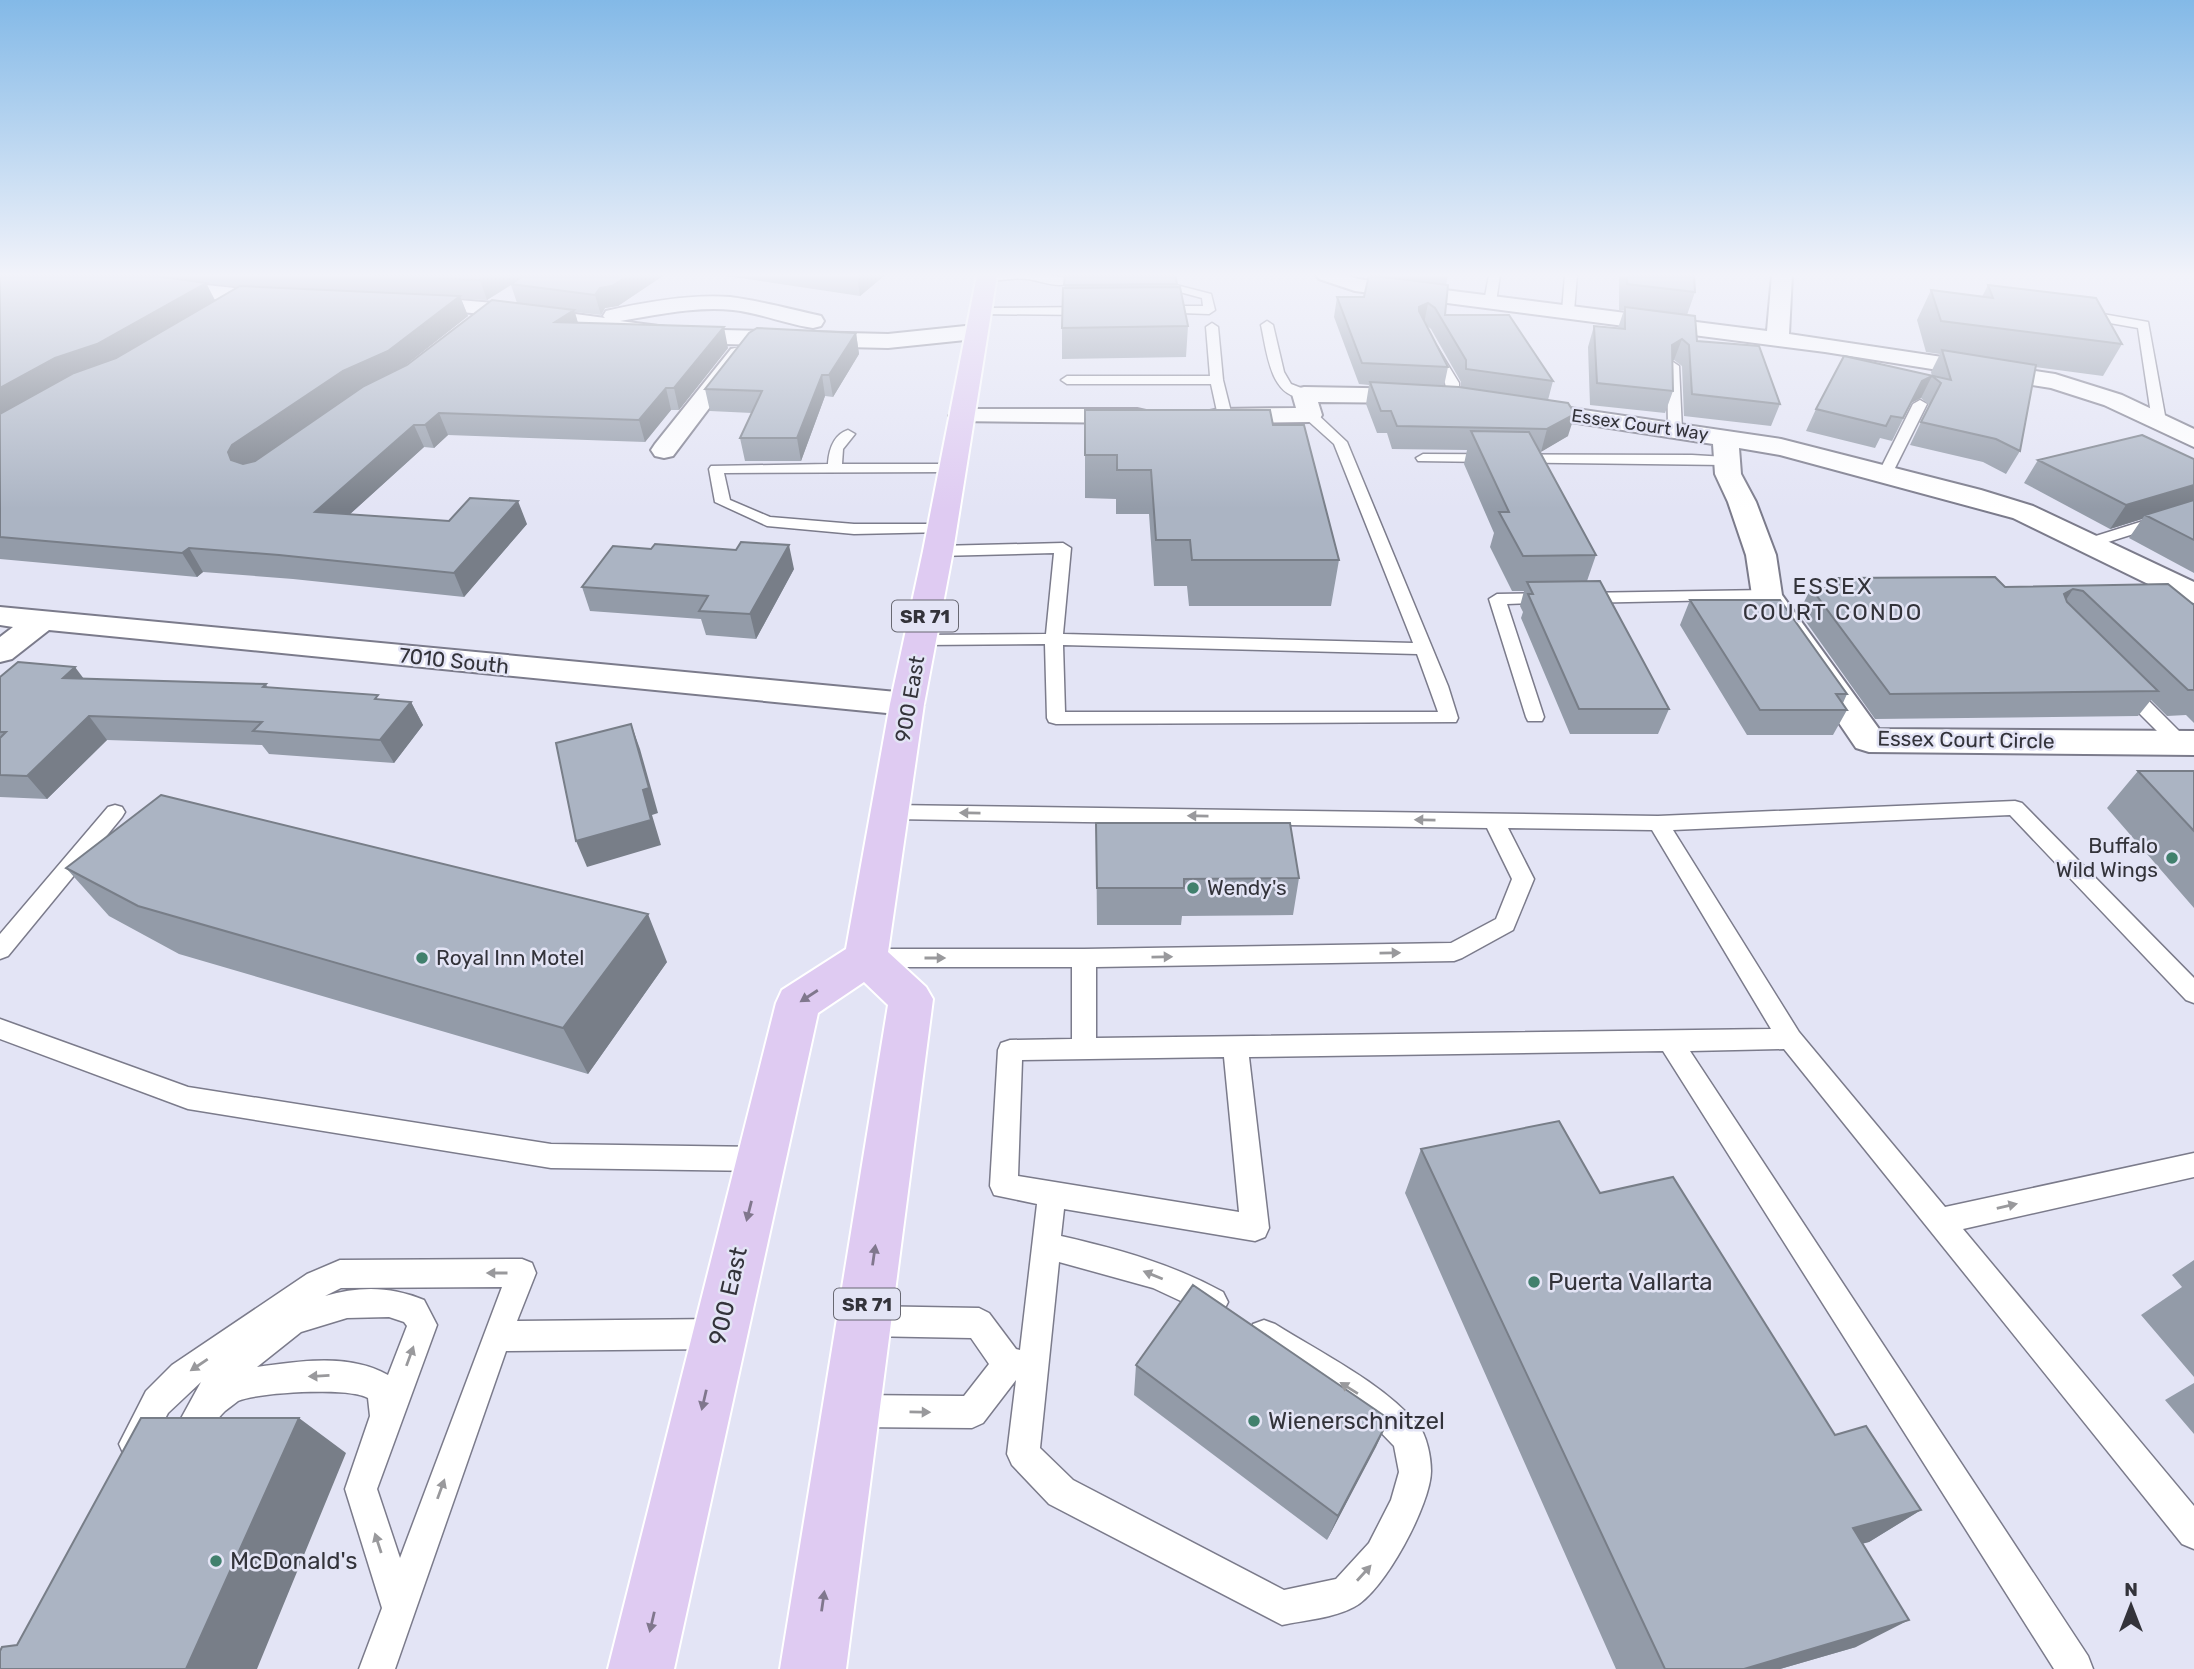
<svg xmlns="http://www.w3.org/2000/svg" width="2194" height="1669" viewBox="0 0 2194 1669" font-family="Rubik,sans-serif">
  <rect width="100%" height="100%" fill="#e3e4f5"/>
  <g fill="none" stroke-linecap="round" stroke-linejoin="round">
    <g stroke="#7b7b8b" stroke-width="3">
      <path id="lane" d="M984 275C1004 275 1060 272 1073 281 1060 290 1042 281 1028 279 1015 277 1000 281 987 281L981 278Z
        M1117 275H1137L1211 294 1215 310 1209 314 1152 312V308L1156 306H1203L1202 298Z
        M1489 275H1500L1496 302 1490 305 1484 302Z
        M1565 275H1577L1574 311 1568 315 1562 311Z
        M979 308 1089 307 1095 311 1089 315 975 314V310Z
        M2080 310 2148 322 2166 421 2164 424H2154L2152 421 2138 328 2076 317 2074 314Z
        M1267 321 1273 325 1284 372 1291 384 1309 391V397C1270 403 1267 351 1261 325Z
        M1212 323 1218 327 1223 380 1232 416 1230 419H1220L1218 416 1211 384H1067L1061 380 1067 376H1210L1206 327Z
        M1433 346 1437 347 1459 383V402H1449L1445 383 1427 350Z
        M1673 362 1679 366 1682 430 1675 434 1668 430 1667 366Z
        M1920 400 1927 404 1892 474 1885 478 1880 477 1878 474 1913 404Z
        M1310 411 1315 412 1347 442 1448 686 1458 718 1456 722 1056 724 1049 722 1047 718 1045 644 920 645 911 640 920 635 1046 634 1054 553 938 556 930 551 938 546 1063 543 1071 548 1063 634 1413 643 1334 444 1305 418V412ZM1063 645 1417 654 1438 712H1065Z
        M848 430 855 434 843 449 842 464H952L959 468 952 472 724 473 730 500 770 517 854 524H941L949 529 947 532 854 534 767 526 715 502 709 469 711 466 828 464C829 450 833 435 848 430Z
        M1423 454 1692 455 1726 457 1733 461 1726 465 1418 461 1416 458Z
        M2194 505V515L2089 548 2081 543 2083 540Z
        M1767 590 1773 591 1775 595 1773 599 1580 603 1572 598 1580 593Z
        M1548 593 1554 594 1556 598 1554 602 1507 604 1544 717 1542 721H1528L1526 717 1489 599 1497 594Z
        M2124 681 2131 683 2187 739 2190 743 2187 747H2173L2117 691 2115 687 2117 683Z
        M2015 801 2022 803 2194 978V1003L2186 1000 2010 815 1673 830 1799 1032 1945 1207 2194 1153V1177L1963 1229 2194 1506V1549L2182 1544 1784 1049 1690 1051 2088 1656 2093 1669H2054L1663 1051 1249 1057 1269 1228 1265 1237 1255 1241 1064 1209 1061 1236C1118 1249 1172 1264 1223 1292L1228 1302 1223 1312 1213 1316 1153 1288 1059 1262 1040 1448 1073 1480 1284 1590 1336 1579 1369 1543 1391 1500 1399 1472 1394 1446 1367 1418 1253 1346 1249 1335 1253 1324 1264 1320 1275 1324C1321 1353 1383 1383 1418 1425 1427 1435 1431 1458 1431 1471 1431 1504 1384 1592 1354 1607 1334 1618 1305 1620 1282 1625L1049 1504 1012 1465 1007 1454 1016 1380 983 1423 972 1428 853 1427 842 1422 837 1411 842 1400 853 1395 964 1396 989 1364 971 1338 865 1336 855 1331 850 1321 855 1311 865 1306 979 1308 989 1313 1016 1349 1020 1350 1037 1204 994 1195 990 1186 998 1050 1001 1043 1010 1040 1072 1039V967H868L860 964 856 958 860 952 868 949H1084L1451 943 1496 919 1512 879 1487 828 891 819 884 817 881 812 884 807 891 805 1658 816ZM1508 828 1652 830 1771 1029 1096 1038V967L1454 961 1462 958 1513 930 1534 879ZM1224 1057 1239 1212 1018 1176 1022 1060Z
        M115 805 122 807 125 812 122 817 8 956 0 959V934L108 807Z
        M0 1019 188 1087 551 1144 761 1147 770 1150 774 1159 770 1168 761 1171 551 1168 188 1109 0 1039Z
        M522 1259 532 1263 536 1273 517 1321 719 1319 730 1323 734 1334 730 1345 719 1349 506 1351 395 1669H359L382 1608 345 1489 370 1416 368 1398C350 1387 258 1392 238 1401 234 1404 229 1408 225 1411 209 1426 202 1452 183 1460L172 1455 167 1444 201 1382 168 1413 146 1455 135 1460 124 1455 119 1444 146 1391 172 1365 307 1274 340 1260ZM502 1287 400 1558 377 1489 437 1325 424 1300C391 1286 359 1286 325 1296L341 1288ZM389 1317 404 1322 407 1326 388 1375C349 1353 300 1361 257 1367L301 1332 347 1318Z"/>
    </g>
    <g stroke="#7b7b8b" stroke-width="4">
      <path id="street" d="M66 275C136 275 205 286 275 292L282 294 286 298 282 302 275 304 183 297 76 281Z
        M1316 275H1347L1358 279 1767 331 1772 275H1792L1789 334 2055 374 2122 395 2194 429V447L2104 405 2051 388 1825 352 1355 291 1319 279Z
        M413 296 494 303 605 318 603 316 606 311C646 302 690 294 730 297 756 300 795 310 821 316L824 321 821 326 813 328C786 324 760 313 733 310 695 306 657 315 620 321L682 329 888 334 975 325 983 327 986 332 983 337 975 339 888 348 682 343 646 340 584 328 494 315 405 307 402 302 405 297Z
        M739 347 747 349 750 354 673 456 664 458 655 456 651 450 655 444 731 349Z
        M1304 387 1421 389 1430 391 1433 396 1430 401 1421 403 1318 402 1322 415 1319 420 1310 422 1219 423 1210 421 1207 416 1210 411 1219 409 1296 408 1292 394 1295 389Z
        M1522 401 1781 439 1981 490 2033 506 2194 582V603L2183 601 2013 518 1780 455 1739 448 1741 474 1756 502 1776 555 1782 595 1879 729 2194 731V755L1869 752 1856 748 1752 595 1746 555 1728 502 1715 474 1713 444 1513 413 1510 408 1513 403Z
        M961 409H1137L1146 411 1149 416 1146 421 1137 423 952 421 949 416 952 411Z
        M0 607 907 693 919 696 924 704 919 712 907 715 49 630 12 659 0 662V637L13 627 0 625Z"/>
    </g>
    <g stroke="#fff" stroke-width="4">
      <path id="primary" d="M977 275H997L953 551 924 704 888 952 926 987 933 999 846 1669H780L888 1005 864 982 818 1013 674 1669H608L776 1003 782 990 846 949 890 704 923 551Z"/>
    </g>
    <use href="#lane" fill="#fff" fill-rule="evenodd"/>
    <use href="#street" fill="#fff" fill-rule="evenodd"/>
    <use href="#primary" fill="#dfcbf2" fill-rule="evenodd"/>
  </g>
  <path fill="#939ba8" fill-rule="evenodd" d="M0 275H664L618 306 605 308 601 315 575 312 578 323 728 348 679 410H671L645 442 448 435 434 448 424 447 350 514 449 521 527 524 464 597 293 579 203 572 197 577 0 559ZM206 283 214 284 237 287 215 300ZM511 285 517 303 404 366 468 316 461 299 487 300ZM353 393 255 461 253 462Z
    M720 275H885L860 296Z
    M1065 275 1177 284 1188 326 1186 357 1062 359V328Z
    M1369 275H1448L1446 285 1445 315 1553 381 1548 400 1568 436 1540 452 1596 555 1587 581 1669 709 1658 734H1570L1521 618 1523 612 1520 606 1524 591H1512L1490 547 1494 533 1464 464 1467 450 1392 449 1387 433H1377L1366 404 1369 385 1359 384 1334 317 1337 297H1364ZM1426 325 1431 329 1461 382V387L1444 386 1448 367Z
    M1619 275H1694L1695 292 1687 315 1697 341 1780 404 1771 426 1684 416 1682 366 1674 360 1672 361 1673 391 1665 413 1590 405 1588 347 1594 326 1618 328 1624 310H1619Z
    M1988 285 2122 344 2103 376 2035 367 2020 451 2006 474 1983 462 1910 445 1929 405 1921 398 1911 403 1892 441 1880 438 1875 448 1806 431 1816 409 1932 376 1931 372 1940 354 1926 352 1917 320 1931 290 1982 297Z
    M856 333 859 354 833 397 825 396 801 461H745L740 438 752 413 710 411 705 389Z
    M1273 425 1339 560 1331 606H1189L1187 586H1154L1149 514H1116V499L1085 498V455Z
    M2194 459V573L2129 538 2142 519 2110 529 2024 483 2038 460Z
    M794 569 756 639 706 635 701 619 590 611 582 587Z
    M1839 578 2005 587 2168 584 2194 605V723L2186 715 2167 716 2151 700 2138 716 1875 719 1799 612 1811 588H1835Z
    M1690 600 1847 694 1843 703 1847 710 1833 735H1747L1680 625Z
    M0 677 266 684 268 688 381 700 411 702 423 725 394 763 269 754 262 745 107 740 47 799 0 797Z
    M2138 771H2194V908L2107 808Z
    M1096 823 1299 878 1293 915 1182 916 1181 925H1097Z
    M66 868 667 962 588 1074 179 954 109 916Z
    M1421 1149 1600 1193 1835 1435 1921 1510 1869 1542 1863 1543 1856 1647 1780 1669H1616L1405 1193Z
    M2194 1260V1377L2141 1315 2182 1287 2172 1275Z
    M1136 1365 1389 1419 1327 1540 1134 1395Z
    M2194 1383V1434L2165 1400Z"/>
  <path fill="#787e88" d="M488 275H540L520 279 487 300 480 280Z
    M629 275H664L618 306 605 308 601 315 595 295 600 288Z
    M858 275H885L860 296 857 276Z
    M206 283 216 303 110 365 0 418V388L55 358Z
    M460 296 468 316 397 372 353 393 245 468 231 460 228 452 232 445 343 371Z
    M1428 303 1424 324 1416 328 1419 307Z
    M574 310 580 330 555 322Z
    M724 327 728 348 679 410 674 388Z
    M856 333 859 354 833 397 829 375Z
    M1682 339 1674 360 1664 366 1672 345Z
    M822 375 825 396 801 461 797 438Z
    M1932 376 1921 398 1911 403 1922 381Z
    M666 388 671 410 645 442 639 420Z
    M439 413 448 435 434 448 425 425Z
    M1575 414 1568 436 1541 452 1547 429Z
    M414 425 424 447 327 535 315 512Z
    M2194 485V503L2145 515 2142 519 2110 529 2126 505Z
    M518 501 527 524 464 597 454 573Z
    M789 545 794 569 756 639 750 614Z
    M189 548 203 572 197 577 182 553Z
    M2073 589 2057 614 2064 594Z
    M75 667 93 691 63 678Z
    M411 702 423 725 394 763 380 740Z
    M89 716 107 740 47 799 27 776Z
    M631 724 640 749 658 813 652 815 661 845 587 867 576 841 643 790Z
    M648 914 667 962 588 1074 563 1028Z
    M299 1418 346 1453 257 1669H186Z
    M1389 1419 1376 1447 1327 1540 1338 1516Z
    M1921 1510 1869 1542 1806 1559 1853 1528Z
    M1909 1620 1856 1647 1780 1669H1744Z"/>
  <path fill="#abb4c3" stroke="#787e88" stroke-width="2" d="M0 275H150L206 283 97 344 55 358 0 388Z
    M374 275H488L480 280Z
    M525 275H629L612 286 600 288 595 295 511 284Z
    M1065 275H1175L1177 284 1064 285Z
    M1369 275 1448 285 1445 315H1509L1553 381 1466 369V360L1435 308 1428 303 1419 307V311L1448 367 1362 363 1337 297H1364Z
    M1627 275H1694L1695 292 1627 284Z
    M1988 285 2096 298 2122 344 1941 321 1931 290 1993 298Z
    M240 286 460 296 388 351 343 371 232 445 228 452 231 460 243 464 255 461 364 386 407 365 492 300 574 310 555 322 724 327 674 388H666L639 420 439 413 425 425H414L315 512 449 521 470 498 518 501 454 573 279 555 189 548 182 553 0 537V414L74 373 116 358Z
    M1180 287 1188 326 1062 328 1063 288Z
    M1625 307 1695 316 1697 341 1759 346 1780 404 1692 394 1689 345 1682 339 1672 345 1673 391 1597 383 1594 326 1625 329Z
    M757 328 856 333 829 375H822L797 438H740L762 391 705 389 749 333Z
    M1942 350 2036 365 2020 451 1996 439 1921 422 1941 383 1932 376 1922 381 1903 418 1891 416 1886 426 1816 409 1844 356 1951 380Z
    M1370 382 1459 387 1568 403 1575 414 1547 429 1397 426 1391 411H1381Z
    M1085 410H1270L1273 425H1304L1339 560H1192L1190 540H1156L1151 470H1117V455H1085Z
    M1471 431 1529 432 1596 555 1523 556 1499 512H1509Z
    M2142 435 2194 459V485L2126 505 2038 460Z
    M2194 500V540L2145 515Z
    M741 542 789 545 750 614 699 611 708 596 582 587 613 546 651 549 655 544 736 550Z
    M1995 577 2005 587 2168 584 2194 605V690H2188L2083 591 2073 589 2064 594 2067 602 2158 691 1890 694 1811 588H1847L1839 578Z
    M1600 581 1669 709H1579L1528 594H1533L1527 582Z
    M1690 600H1780L1847 694H1836L1847 710H1760Z
    M18 662 75 667 63 678 266 684 263 687 378 695 375 699 411 702 380 740 253 731 262 722 89 716 27 776 0 775V738L6 732H0V677Z
    M631 724 649 788 643 790 651 820 576 841 556 743Z
    M2138 771H2194V831Z
    M161 795 648 914 563 1028 138 906 66 868Z
    M1096 823H1290L1299 878 1184 879V888H1097Z
    M1559 1121 1600 1193 1673 1177 1835 1435 1866 1426 1921 1510 1853 1528 1909 1620 1744 1669H1665L1421 1149Z
    M1193 1285 1389 1419 1338 1516 1136 1365Z
    M141 1418H299L186 1669H0V1651L2 1647 17 1645Z"/>
  <defs><path id="oneway-solid" d="M-6-.8H1V-3.2L6.5 0L1 3.2V.8H-6Z" transform="scale(1.75)"/></defs>
  <g fill="#99999c">
    <use href="#oneway-solid" transform="translate(970 813) rotate(-179)"/>
    <use href="#oneway-solid" transform="translate(1198 816) rotate(-179)"/>
    <use href="#oneway-solid" transform="translate(1425 820) rotate(-179)"/>
    <use href="#oneway-solid" transform="translate(1390 953) rotate(-1)"/>
    <use href="#oneway-solid" transform="translate(1162 957) rotate(-1)"/>
    <use href="#oneway-solid" transform="translate(935 958)"/>
    <use href="#oneway-solid" transform="translate(2007 1206) rotate(-13)"/>
    <use href="#oneway-solid" transform="translate(497 1273) rotate(180)"/>
    <use href="#oneway-solid" transform="translate(1153 1275) rotate(-158)"/>
    <use href="#oneway-solid" transform="translate(410 1356) rotate(-70)"/>
    <use href="#oneway-solid" transform="translate(199 1365) rotate(146)"/>
    <use href="#oneway-solid" transform="translate(319 1376) rotate(177)"/>
    <use href="#oneway-solid" transform="translate(1349 1388) rotate(-148)"/>
    <use href="#oneway-solid" transform="translate(920 1412) rotate(1)"/>
    <use href="#oneway-solid" transform="translate(441 1489) rotate(-70)"/>
    <use href="#oneway-solid" transform="translate(378 1543) rotate(-108)"/>
    <use href="#oneway-solid" transform="translate(1364 1573) rotate(-48)"/>
  </g>
  <g fill="#80778d">
    <use href="#oneway-solid" transform="translate(809 996) rotate(147)"/>
    <use href="#oneway-solid" transform="translate(749 1211) rotate(104)"/>
    <use href="#oneway-solid" transform="translate(874 1255) rotate(-82)"/>
    <use href="#oneway-solid" transform="translate(704 1400) rotate(103)"/>
    <use href="#oneway-solid" transform="translate(823 1601) rotate(-82)"/>
    <use href="#oneway-solid" transform="translate(652 1622) rotate(103)"/>
  </g>
  <linearGradient id="sky" x2="0" y2="1"><stop stop-color="#83b9e7"/><stop offset="0.54" stop-color="#f2f3fa"/><stop offset="1" stop-color="#f2f3fa" stop-opacity="0"/></linearGradient>
  <rect width="2194" height="509" fill="url(#sky)"/>
  <g fill="#41806d" stroke="#e3e4f5" stroke-width="2.5">
    <circle cx="2172" cy="858" r="7"/>
    <circle cx="1193" cy="888" r="7"/>
    <circle cx="422" cy="958" r="7"/>
    <circle cx="1534" cy="1282" r="7"/>
    <circle cx="1254" cy="1421" r="7"/>
    <circle cx="216" cy="1561" r="7"/>
  </g>
  <g text-anchor="middle" stroke-width="5" stroke-linejoin="round" paint-order="stroke">
    <g font-size="18" fill="#33333a" stroke="#e3e4f5">
      <text transform="translate(1640 425) rotate(8)" y="6">Essex Court Way</text>
    </g>
    <g fill="#e3e4f5" stroke="#686872" stroke-width="2">
      <rect x="892" y="600.5" width="66" height="31" rx="5"/>
      <rect x="834" y="1288.5" width="66" height="31" rx="5"/>
    </g>
    <g font-size="19" font-weight="bold" fill="#33333a">
      <text x="925" y="623">SR 71</text>
      <text x="867" y="1311">SR 71</text>
    </g>
    <g font-size="21" fill="#33333a" stroke="#e3e4f5">
      <text transform="translate(454 661) rotate(6)" y="7">7010 South</text>
      <text transform="translate(910 699) rotate(-80)" y="7">900 East</text>
      <text transform="translate(1966 740) rotate(1)" y="7">Essex Court Circle</text>
    </g>
    <g font-size="21" fill="#33333a" stroke="#e3e4f5" text-anchor="start">
      <text x="2158" y="853" text-anchor="end">Buffalo<tspan x="2158" dy="24">Wild Wings</tspan></text>
      <text x="1207" y="895">Wendy's</text>
      <text x="436" y="965">Royal Inn Motel</text>
    </g>
    <g font-size="23" letter-spacing="2" fill="#33333a" stroke="#e3e4f5">
      <text x="1833" y="594">ESSEX<tspan x="1833" dy="26">COURT CONDO</tspan></text>
    </g>
    <g font-size="24" fill="#33333a" stroke="#e3e4f5" text-anchor="start">
      <text x="1548" y="1290">Puerta Vallarta</text>
      <text x="1268" y="1429">Wienerschnitzel</text>
      <text x="230" y="1569">McDonald's</text>
    </g>
    <g font-size="24" fill="#33333a" stroke="#e3e4f5">
      <text transform="translate(728 1296) rotate(-77)" y="8">900 East</text>
    </g>
  </g>
  <g transform="translate(2131 1606)" stroke="#e3e4f5" stroke-width="5" paint-order="stroke">
  <path d="M0-5L12 26L0 18L-12 26Z" fill="#33333a"/>
  <text y="-10" font-size="19" font-weight="bold" text-anchor="middle" fill="#33333a">N</text>
  </g>
</svg>
